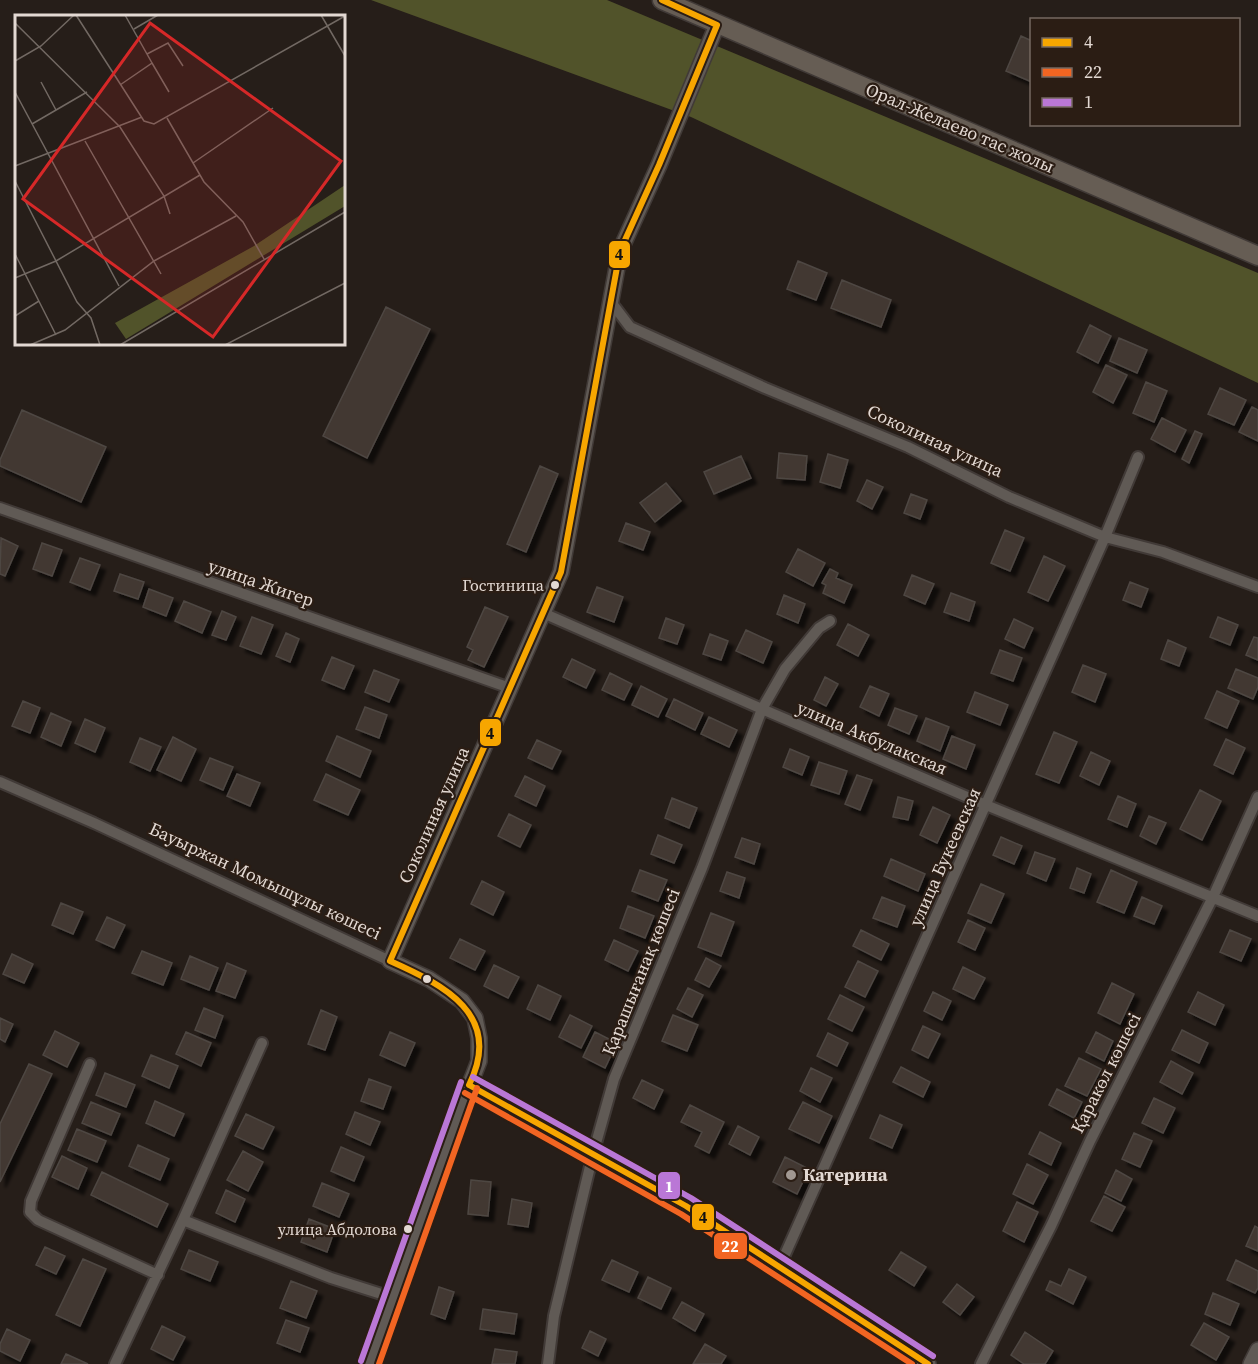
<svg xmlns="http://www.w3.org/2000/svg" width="1258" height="1364" viewBox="0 0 1258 1364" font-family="'Source Serif 4',serif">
  <defs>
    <filter id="shadow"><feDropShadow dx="5.5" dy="5.5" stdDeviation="1.5" flood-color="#0009"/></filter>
  </defs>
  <rect width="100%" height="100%" fill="#261e19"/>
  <path fill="#51532a" d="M371 0H607L1258 273V383L691 117Z"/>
  <path fill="#423831" stroke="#4e4743" stroke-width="1.5" filter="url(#shadow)" d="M1021 36 1032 41V82L1006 71Z
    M798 261 827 273 816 300 787 289Z
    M842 280 891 300 881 327 831 308Z
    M386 307 430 329 367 458 323 436Z
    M1090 325 1111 336 1098 363 1077 352Z
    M1119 338 1147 350 1137 373 1110 361Z
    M1106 365 1127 375 1113 403 1093 392Z
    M1146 382 1167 391 1154 422 1133 413Z
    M1220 388 1246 400 1234 425 1208 414Z
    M1252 407 1258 410V441L1239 432Z
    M22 410 106 447 81 502 0 466V460Z
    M1162 418 1186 430 1175 452 1151 439Z
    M1195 431 1202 434 1189 463 1182 459Z
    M779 453 807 456 805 480 777 478Z
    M828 454 848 460 840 488 820 482Z
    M741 456 751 478 714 494 704 472Z
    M540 466 558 474 526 552 507 544Z
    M867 480 883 487 872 509 857 501Z
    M666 483 681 501 655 522 640 503Z
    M911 494 927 500 920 519 904 513Z
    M626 523 650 532 643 550 619 541Z
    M1005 530 1024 538 1010 571 991 563Z
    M1 538 18 546 5 576 0 574Z
    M42 543 62 550 52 576 33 569Z
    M798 549 825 563 813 586 786 572Z
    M1044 556 1065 566 1048 601 1028 592Z
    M80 558 100 565 90 590 70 582Z
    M830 569 838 573 836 578 852 585 844 603 823 593 826 585 822 583Z
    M120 574 144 582 138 599 114 591Z
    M912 575 934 584 925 604 904 595Z
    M1130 582 1148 589 1141 607 1123 600Z
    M597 587 623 597 614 622 587 612Z
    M149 589 173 598 166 616 143 607Z
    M951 593 975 602 969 621 944 612Z
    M784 595 805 604 798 623 777 614Z
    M184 601 211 612 202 633 175 621Z
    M485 607 508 617 484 667 468 660 473 650 467 647Z
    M222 611 236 617 226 640 212 635Z
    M252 617 273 625 261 654 240 646Z
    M1218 617 1238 625 1230 645 1210 637Z
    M666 618 684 625 677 644 659 638Z
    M1014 619 1033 628 1024 648 1005 639Z
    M848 624 869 635 858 656 837 645Z
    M746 630 772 642 763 663 736 651Z
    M286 633 299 639 290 662 276 656Z
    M710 634 728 641 721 660 703 654Z
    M1254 637 1258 638V660L1246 655Z
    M1168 640 1186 648 1179 666 1161 659Z
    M1000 650 1022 658 1013 681 991 673Z
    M332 657 354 666 344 689 322 680Z
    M572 659 595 670 586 688 563 677Z
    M1083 665 1106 674 1095 702 1072 692Z
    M1236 669 1258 678V687L1253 699 1228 688Z
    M374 670 399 680 389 702 365 692Z
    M610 673 632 684 624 700 602 690Z
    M825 677 838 684 826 706 814 700Z
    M641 686 667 699 658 717 632 705Z
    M870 686 889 694 879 716 860 707Z
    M1217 691 1239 701 1227 728 1205 718Z
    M975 692 1008 705 1000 725 967 712Z
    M674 699 703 713 695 730 666 716Z
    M23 701 40 708 30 733 12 726Z
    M365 707 387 715 379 738 356 729Z
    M895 708 917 716 909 734 888 725Z
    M51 713 71 722 61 746 41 737Z
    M709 717 737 730 729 747 701 734Z
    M926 718 949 727 940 751 917 741Z
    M85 719 105 728 95 752 75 743Z
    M1054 732 1077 742 1059 783 1036 774Z
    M337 736 371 751 360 777 326 761Z
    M952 736 975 745 966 769 943 759Z
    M173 737 196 749 181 781 157 770Z
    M140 738 161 747 150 771 130 762Z
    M1226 739 1245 748 1233 774 1214 765Z
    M537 740 561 751 552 769 528 758Z
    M790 749 809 757 802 775 783 767Z
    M1091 752 1110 761 1099 785 1080 776Z
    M210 758 233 767 223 790 200 780Z
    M819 762 847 771 839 794 811 785Z
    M237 774 260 783 250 806 227 796Z
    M326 774 360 790 348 815 314 800Z
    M857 775 872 780 860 810 845 804Z
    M525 776 545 786 536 806 515 796Z
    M1200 790 1221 801 1202 840 1180 829Z
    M1118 796 1136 804 1127 827 1108 819Z
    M898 797 913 801 908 820 893 817Z
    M672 798 697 808 689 828 665 818Z
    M933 807 950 815 937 843 920 835Z
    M509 814 531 825 520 847 498 836Z
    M1149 816 1166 823 1156 844 1140 836Z
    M658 835 682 845 674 863 651 854Z
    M1001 837 1022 846 1014 864 993 855Z
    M742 838 760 844 754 864 735 857Z
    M1035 852 1055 859 1046 881 1027 873Z
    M891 859 925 874 918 891 884 876Z
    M1077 868 1091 874 1084 893 1070 888Z
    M640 870 667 880 658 901 632 891Z
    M1111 870 1137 882 1124 913 1097 902Z
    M727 872 745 878 739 898 720 891Z
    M482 881 504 892 493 915 471 904Z
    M981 884 1004 894 991 923 968 913Z
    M882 897 905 906 897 927 873 918Z
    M1142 897 1162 906 1154 924 1134 916Z
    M61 903 83 912 73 934 52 925Z
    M628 906 654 916 645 938 620 928Z
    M711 913 734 922 721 956 698 947Z
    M107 917 125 925 114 948 96 940Z
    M968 920 985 928 975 950 958 942Z
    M861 930 889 944 881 960 853 946Z
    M1230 930 1251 939 1241 961 1220 952Z
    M460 939 485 951 475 970 450 958Z
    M614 940 638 951 628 971 605 960Z
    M142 951 172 963 163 985 132 973Z
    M12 954 33 964 24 983 3 974Z
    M190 956 218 968 209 990 181 979Z
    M706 958 721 966 709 987 695 980Z
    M858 961 878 971 865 997 845 987Z
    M227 963 246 971 235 998 216 991Z
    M494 965 519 977 508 998 484 986Z
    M963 967 985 978 974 999 953 989Z
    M1112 983 1134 994 1120 1024 1098 1013Z
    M538 985 561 996 550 1020 527 1009Z
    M688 988 703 995 692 1017 677 1009Z
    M933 992 951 1001 942 1020 924 1011Z
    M1198 992 1224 1005 1215 1025 1188 1012Z
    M840 995 864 1007 852 1031 828 1019Z
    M204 1008 223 1016 215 1038 195 1030Z
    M321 1010 337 1017 325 1050 308 1044Z
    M570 1015 592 1026 581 1048 559 1037Z
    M673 1015 698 1025 687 1051 662 1041Z
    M0 1018 13 1024 5 1042 0 1039Z
    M923 1026 940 1034 928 1058 912 1050Z
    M1182 1030 1208 1043 1199 1063 1172 1050Z
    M55 1031 79 1043 67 1067 43 1055Z
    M186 1032 211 1043 201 1066 176 1054Z
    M390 1032 415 1043 405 1066 380 1055Z
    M595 1032 617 1043 605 1068 583 1057Z
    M1096 1032 1113 1041 1104 1061 1086 1052Z
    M828 1033 848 1043 837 1066 817 1056Z
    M151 1055 178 1066 169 1088 142 1076Z
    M1079 1058 1101 1069 1087 1096 1065 1086Z
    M1171 1061 1193 1073 1182 1094 1160 1082Z
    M29 1064 52 1074 0 1182V1124Z
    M901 1067 930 1082 923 1097 893 1082Z
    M811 1068 832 1078 820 1102 800 1091Z
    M105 1073 135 1085 126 1107 96 1095Z
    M369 1079 391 1087 383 1109 361 1101Z
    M642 1080 663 1090 654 1109 633 1098Z
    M1057 1089 1082 1102 1074 1118 1049 1105Z
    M1154 1098 1175 1108 1163 1133 1142 1123Z
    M155 1101 184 1114 174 1136 146 1123Z
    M91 1102 120 1114 111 1135 82 1123Z
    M803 1102 832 1116 819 1143 789 1129Z
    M690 1105 724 1122 709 1153 695 1146 702 1132 681 1122Z
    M355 1112 380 1122 370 1145 346 1134Z
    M246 1114 274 1127 263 1149 235 1136Z
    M880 1115 902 1125 892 1148 870 1138Z
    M738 1126 759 1137 750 1155 729 1144Z
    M77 1129 106 1141 97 1162 68 1150Z
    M1040 1132 1061 1143 1051 1165 1029 1154Z
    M1134 1133 1152 1141 1140 1167 1122 1159Z
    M138 1145 169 1159 160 1180 129 1166Z
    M341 1147 364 1157 354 1181 331 1171Z
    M243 1151 263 1162 248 1191 227 1180Z
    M62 1156 87 1168 78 1189 52 1177Z
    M785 1157 809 1169 797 1194 773 1182Z
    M1027 1164 1048 1175 1033 1204 1013 1194Z
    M1116 1170 1132 1179 1121 1201 1105 1193Z
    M102 1172 168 1204 157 1227 91 1195Z
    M471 1180 491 1182 488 1216 468 1214Z
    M322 1183 349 1194 339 1217 313 1206Z
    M226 1190 245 1199 235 1222 216 1213Z
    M1104 1196 1125 1207 1112 1231 1091 1221Z
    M512 1199 532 1203 528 1227 508 1224Z
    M1017 1202 1038 1212 1024 1242 1003 1231Z
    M309 1219 335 1229 327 1252 301 1242Z
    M1255 1226 1258 1228V1251L1246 1246Z
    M45 1247 65 1256 56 1274 36 1265Z
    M189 1250 218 1262 210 1281 181 1269Z
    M901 1252 926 1267 914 1286 889 1270Z
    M83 1259 106 1269 80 1326 56 1315Z
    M612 1260 638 1272 629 1292 602 1280Z
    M1236 1260 1258 1271V1288L1255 1293 1227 1280Z
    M1069 1269 1086 1277 1073 1304 1046 1290 1050 1281 1061 1286Z
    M648 1277 671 1288 661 1309 638 1298Z
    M291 1281 317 1291 306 1318 280 1308Z
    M957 1284 974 1297 960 1315 943 1302Z
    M439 1287 454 1292 445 1319 431 1314Z
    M1213 1293 1239 1304 1230 1325 1205 1314Z
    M682 1302 704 1314 695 1331 673 1318Z
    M483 1309 517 1314 514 1334 480 1329Z
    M286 1320 309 1328 300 1352 277 1343Z
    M1204 1323 1229 1337 1216 1360 1191 1345Z
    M162 1326 185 1337 173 1360 151 1349Z
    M7 1329 30 1340 20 1361 0 1351V1344Z
    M590 1331 606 1339 598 1356 582 1348Z
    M1025 1332 1053 1351 1045 1364H1024L1011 1355Z
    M705 1344 726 1356 721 1364H693Z
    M495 1349 517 1352 515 1364H492Z
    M66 1354 88 1364H61Z"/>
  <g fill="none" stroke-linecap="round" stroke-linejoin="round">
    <g stroke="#413a37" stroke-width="14">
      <path id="street" d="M611 302 630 327 765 388 908 447 1009 497 1105 537 1163 552 1258 587
        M0 508 510 688
        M543 613 762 709 986 805 1258 916
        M0 782 94 823 390 961
        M90 1064 31 1201 30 1212 38 1220 158 1275
        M183 1220 262 1043
        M779 1268 1105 537 1138 457
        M115 1364 183 1220 331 1278 394 1298
        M548 1364 554 1316 593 1154 614 1079 702 868 762 709 785 669 819 628 830 621
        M981 1364 1051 1226 1090 1141 1213 897 1258 797"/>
    </g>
    <g stroke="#413a37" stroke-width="18">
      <path id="secondary" d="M469 1085 686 1206 928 1364
        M369 1364 458 1115 479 1061V1038L475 1018 462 1001 429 979 390 961 561 572 620 251 659 165 717 25
        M1251 1364 1258 1350"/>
    </g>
    <g stroke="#413a37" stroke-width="21">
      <path id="primary" d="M662 0 1258 256"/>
    </g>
    <use href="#street" stroke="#605a55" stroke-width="10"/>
    <use href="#secondary" stroke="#605a55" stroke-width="15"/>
    <use href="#primary" stroke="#665d54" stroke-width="18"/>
    <g stroke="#2b1d14" stroke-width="10">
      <path id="bus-1" d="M662 0 717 25
        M390 961 561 572 620 251 659 165 717 25
        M390 961C444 985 504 1015 469 1085
        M469 1085 686 1206 928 1364"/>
    </g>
    <g stroke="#2b1d14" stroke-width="10">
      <path id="bus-2" d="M465 1093 681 1214 912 1364
        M379 1364 477 1088"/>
    </g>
    <g stroke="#2b1d14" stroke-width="10">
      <path id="bus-3" d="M473 1077 691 1198 933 1356
        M361 1361 461 1082"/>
    </g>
    <use href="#bus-1" stroke="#f7a600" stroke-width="6"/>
    <use href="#bus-2" stroke="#f26522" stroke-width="6"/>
    <use href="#bus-3" stroke="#ba77d6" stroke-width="6"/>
  </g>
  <g fill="#e3d9d3" stroke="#2b1d14" stroke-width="2">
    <circle cx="555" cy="585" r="5"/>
    <circle cx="427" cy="979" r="5"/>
    <circle cx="408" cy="1229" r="5"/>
  </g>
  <circle fill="#a19892" stroke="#2b1d14" stroke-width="2" cx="791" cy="1175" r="6"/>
  <g text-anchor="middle" stroke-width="4.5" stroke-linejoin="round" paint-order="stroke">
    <g font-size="16" fill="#e3d9d3" stroke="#2b1d14" text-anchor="end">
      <text x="544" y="591">Гостиница</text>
      <text x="397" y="1235">улица Абдолова</text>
    </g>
    <g font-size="18" fill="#e3d9d3" stroke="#2b1d14">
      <text transform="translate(960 128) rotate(23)" y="6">Орал-Желаево тас жолы</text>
      <text transform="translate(935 441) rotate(25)" y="6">Соколиная улица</text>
      <text transform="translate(261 583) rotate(19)" y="6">улица Жигер</text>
      <text transform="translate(872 738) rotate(23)" y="6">улица Акбулакская</text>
      <text transform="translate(434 815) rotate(-66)" y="6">Соколиная улица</text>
      <text transform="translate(945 857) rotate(-66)" y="6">улица Букеевская</text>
      <text transform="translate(265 881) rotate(25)" y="6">Бауыржан Момышұлы көшесі</text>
      <text transform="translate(641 972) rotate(-68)" y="6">Қарашығанақ көшесі</text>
      <text transform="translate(1106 1073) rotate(-63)" y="6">Қаракөл көшесі</text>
    </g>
    <g font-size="18" font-weight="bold" fill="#e3d9d3" stroke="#2b1d14" text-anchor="start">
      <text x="803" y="1181">Катерина</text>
    </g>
  </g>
  <g transform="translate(15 15)">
    <rect width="330" height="330" fill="#261e19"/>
    <path d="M330 170V191L111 324 100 308 239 231Z" fill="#51532a"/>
    <path fill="none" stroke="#726963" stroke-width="1.5" d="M61 0 129 106 139 109 330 1M306 0 330 41M0 8 105 112 149 181 155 199M119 14 143 0M132 39 153 28 168 51M0 46 26 31 59 0M137 48 154 77M26 67 41 95M105 70 137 48 110 0M0 77 104 271M152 103 189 167 228 207 249 244M17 109 72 77M70 126 146 259M178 148 258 93M0 151 127 102M0 166 62 287 76 303 85 330M0 239 41 320M0 263 41 246 185 160M0 301 24 286M15 330 50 315 139 246 221 201M105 330 330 197M210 330 330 268"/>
    <path fill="#d62828" fill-opacity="0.15" stroke="#d62828" stroke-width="3" d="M135 8 326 146 198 322 8 184Z"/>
    <rect width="330" height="330" fill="none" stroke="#e3d9d3" stroke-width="3"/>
  </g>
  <g stroke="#2b1d14" stroke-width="2">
    <rect x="608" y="240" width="23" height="29" rx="6" fill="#f7a600"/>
    <rect x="479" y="718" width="23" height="29" rx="6" fill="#f7a600"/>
    <rect x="657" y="1171" width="24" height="29" rx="6" fill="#ba77d6"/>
    <rect x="691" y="1203" width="24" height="28" rx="6" fill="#f7a600"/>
    <rect x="713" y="1232" width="35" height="28" rx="6" fill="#f26522"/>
  </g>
  <g font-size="16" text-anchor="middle" font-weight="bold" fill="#fff">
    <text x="669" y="1192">1</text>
    <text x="730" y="1252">22</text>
  </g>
  <g font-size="16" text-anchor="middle" font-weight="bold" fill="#111">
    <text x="619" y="260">4</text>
    <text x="490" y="739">4</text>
    <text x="703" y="1223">4</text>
  </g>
  <rect x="1030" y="18" width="210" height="108" fill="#2b1d14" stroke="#756860" stroke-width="1.5"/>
  <rect x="1042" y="38" width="30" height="9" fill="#f7a600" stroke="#756860" stroke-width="1.5"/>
  <text x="1084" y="48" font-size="18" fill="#e3d9d3">4</text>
  <rect x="1042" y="68" width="30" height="9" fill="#f26522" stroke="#756860" stroke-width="1.5"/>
  <text x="1084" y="78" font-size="18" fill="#e3d9d3">22</text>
  <rect x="1042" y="98" width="30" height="9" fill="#ba77d6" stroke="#756860" stroke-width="1.5"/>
  <text x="1084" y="108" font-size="18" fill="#e3d9d3">1</text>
</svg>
